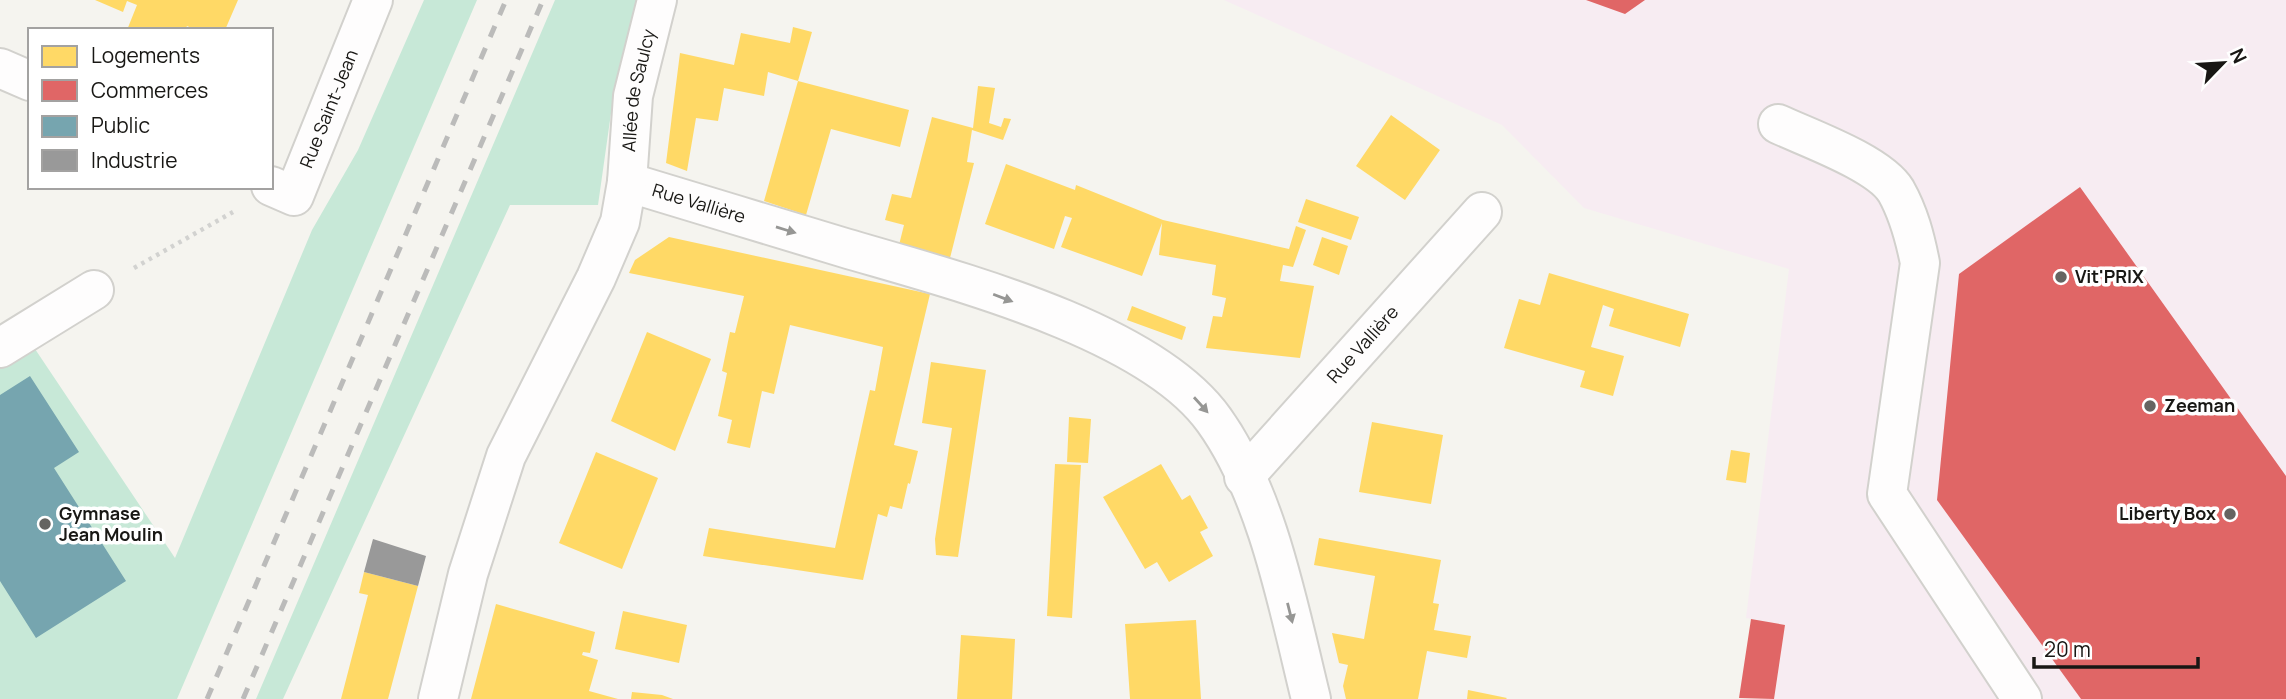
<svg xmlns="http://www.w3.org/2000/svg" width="2286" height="699" viewBox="0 0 2286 699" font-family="Manrope,sans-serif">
  <rect width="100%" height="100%" fill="#f5f4ef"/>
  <path fill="#f7ecf2" d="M1224 0H2286V699H1774L1785 625 1746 618 1789 269 1584 208 1502 125Z"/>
  <path fill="#c7e8d7" d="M424 0H477L177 699H0V362L31 343 175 558 312 230 358 150Z
    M555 0H640L613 99 598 205H510L283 699H256Z"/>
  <path fill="#ffd966" d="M95 0H238L225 30H196L187 26 185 30H127L137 5 127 1 123 12Z
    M793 27 812 32 798 81 909 110 900 147 831 129 806 215 764 201 798 81 768 72 764 96 724 88 718 121 696 118 687 171 666 163 680 53 734 65 741 33 790 43Z
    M978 86 995 88 989 123 1001 127 1004 118 1011 119 1003 140 972 130 967 162 974 163 950 258 899 245 904 225 885 220 892 194 911 198 932 117 973 128Z
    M1391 115 1440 150 1405 200 1356 166Z
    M1006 164 1075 190 1076 185 1163 220 1289 249 1296 226 1306 230 1293 267 1283 265 1280 281 1314 286 1300 358 1206 348 1213 316 1222 317 1226 298 1212 295 1216 265 1159 255 1162 223 1142 276 1061 247 1072 218 1065 216 1054 249 985 224Z
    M1306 199 1359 217 1351 240 1298 222Z
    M669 237 930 294 894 445 918 451 910 484 908 483 902 509 890 506 887 517 878 514 863 580 703 556 709 528 835 548 870 390 875 391 883 347 790 325 774 394 762 391 750 448 727 443 732 420 718 416 727 373 722 371 730 332 735 333 744 296 629 273 635 260Z
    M1322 237 1348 246 1339 275 1313 265Z
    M1549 273 1689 314 1680 347 1609 326 1614 309 1603 305 1591 347 1624 356 1613 396 1580 387 1585 371 1504 348 1519 299 1540 305Z
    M1132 306 1186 327 1182 340 1127 320Z
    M647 332 711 359 675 451 611 421Z
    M931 362 986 370 958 557 936 555 935 539 952 428 922 423Z
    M1069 417 1091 419 1088 463 1067 462Z
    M1372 422 1443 435 1431 504 1359 492Z
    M1731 450 1750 453 1746 483 1726 480Z
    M596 452 658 478 622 569 559 543Z
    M1055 464 1081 465 1072 618 1047 616Z
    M1161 464 1182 500 1190 495 1208 528 1200 532 1213 556 1169 582 1157 562 1145 569 1103 497Z
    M1319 538 1441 560 1433 603 1439 604 1434 630 1471 636 1467 658 1427 651 1418 699H1346L1343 686 1348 665 1339 663 1332 633 1364 639 1375 576 1314 565Z
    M364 572 418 586 388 699H341L368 595 359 593Z
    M496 604 595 632 590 653 583 652 582 655 598 660 589 691 618 699H471Z
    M623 611 687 625 679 663 615 649Z
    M1196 620 1201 699H1130L1125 624Z
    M961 635 1015 639 1012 699H957Z
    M1468 690 1507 698 1506 699H1467Z
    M632 692 662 695 673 699H631Z"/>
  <path fill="#e06666" d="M1586 0H1645L1625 14Z
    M2080 187 2286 476V699H2081L1937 500 1959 274Z
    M1751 619 1785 625 1774 699 1739 698Z"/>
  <path fill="#76a5af" d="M30 376 79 452 54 468 126 581 36 638 0 581V395Z"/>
  <path fill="#999" d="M373 539 426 556 418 586 364 572Z"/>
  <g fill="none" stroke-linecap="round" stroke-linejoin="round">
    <g stroke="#d2d1cd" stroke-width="42">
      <g id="minor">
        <path d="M0 68 30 81"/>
        <path d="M1778 124C1808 138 1879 163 1896 191 1909 214 1915 238 1920 263L1887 494 2022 699"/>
        <path id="s1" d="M627 182C700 204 772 226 845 248 950 279 1149 329 1214 420 1268 495 1289 610 1311 699"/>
        <path id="s2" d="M271 186 294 196 373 0"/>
        <path d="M0 348 94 290"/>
        <path id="s3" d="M1244 477 1482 212"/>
        <path id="s4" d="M438 699 468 574 506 456 596 278 620 222 627 182 633 96 657 0"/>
      </g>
    </g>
    <path stroke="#d2d2d0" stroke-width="4.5" stroke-dasharray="3.5 5" stroke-linecap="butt" d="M134 268 233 212"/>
    <use href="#minor" stroke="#fefdfd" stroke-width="38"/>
    <path stroke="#bbbbba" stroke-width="5" stroke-dasharray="12 12" stroke-linecap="butt" d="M207 699 506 0
      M243 699 543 0"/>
  </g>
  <defs><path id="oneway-solid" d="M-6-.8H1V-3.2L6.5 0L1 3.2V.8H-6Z" transform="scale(1.75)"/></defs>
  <g fill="#969694">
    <use href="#oneway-solid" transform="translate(786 230) rotate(17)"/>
    <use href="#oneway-solid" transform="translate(1003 298) rotate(21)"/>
    <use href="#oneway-solid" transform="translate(1201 405) rotate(48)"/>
    <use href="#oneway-solid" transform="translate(1290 613) rotate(76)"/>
  </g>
  <g fill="#656461" stroke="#fff" stroke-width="2.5">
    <circle cx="2061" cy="277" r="7"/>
    <circle cx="2150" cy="406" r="7"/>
    <circle cx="2230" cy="514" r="7"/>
    <circle cx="45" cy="524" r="7"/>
  </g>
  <g text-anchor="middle" stroke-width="7" stroke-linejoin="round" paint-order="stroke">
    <g font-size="18" fill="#181714" stroke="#fff">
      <text dy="6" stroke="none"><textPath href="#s4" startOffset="646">Allée de Saulcy</textPath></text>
      <text dy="6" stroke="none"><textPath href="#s2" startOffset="119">Rue Saint-Jean</textPath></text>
      <text dy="6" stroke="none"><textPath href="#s1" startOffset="75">Rue Vallière</textPath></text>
      <text dy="6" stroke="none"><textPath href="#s3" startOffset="178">Rue Vallière</textPath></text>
    </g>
    <g font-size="18" font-weight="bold" fill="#181714" stroke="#fff" text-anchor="start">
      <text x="2075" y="283">Vit'PRIX</text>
      <text x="2164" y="412">Zeeman</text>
      <text x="59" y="520">Gymnase<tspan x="59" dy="21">Jean Moulin</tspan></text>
      <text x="2216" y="520" text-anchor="end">Liberty Box</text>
    </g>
  </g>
  <rect x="28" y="28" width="245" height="161" fill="#ffffff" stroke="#a3a2a1" stroke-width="2"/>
  <rect x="42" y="46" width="35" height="21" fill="#ffd966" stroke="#a3a2a1" stroke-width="2"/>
  <text x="91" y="63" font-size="21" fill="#181714">Logements</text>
  <rect x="42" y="80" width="35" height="21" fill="#e06666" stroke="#a3a2a1" stroke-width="2"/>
  <text x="91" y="98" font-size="21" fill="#181714">Commerces</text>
  <rect x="42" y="116" width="35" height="21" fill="#76a5af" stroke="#a3a2a1" stroke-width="2"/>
  <text x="91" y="133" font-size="21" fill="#181714">Public</text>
  <rect x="42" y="150" width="35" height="21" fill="#999999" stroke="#a3a2a1" stroke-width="2"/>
  <text x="91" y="168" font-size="21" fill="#181714">Industrie</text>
  <g transform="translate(2223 63) rotate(65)" stroke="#ffffff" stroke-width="5" paint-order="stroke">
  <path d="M0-5L12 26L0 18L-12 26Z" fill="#181714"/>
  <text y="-10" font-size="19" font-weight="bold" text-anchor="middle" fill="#181714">N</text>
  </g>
  <path d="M2034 657v10h164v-10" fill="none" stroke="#181714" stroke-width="3.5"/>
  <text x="2044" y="657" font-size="21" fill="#181714" stroke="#ffffff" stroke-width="5" paint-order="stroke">20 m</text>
</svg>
